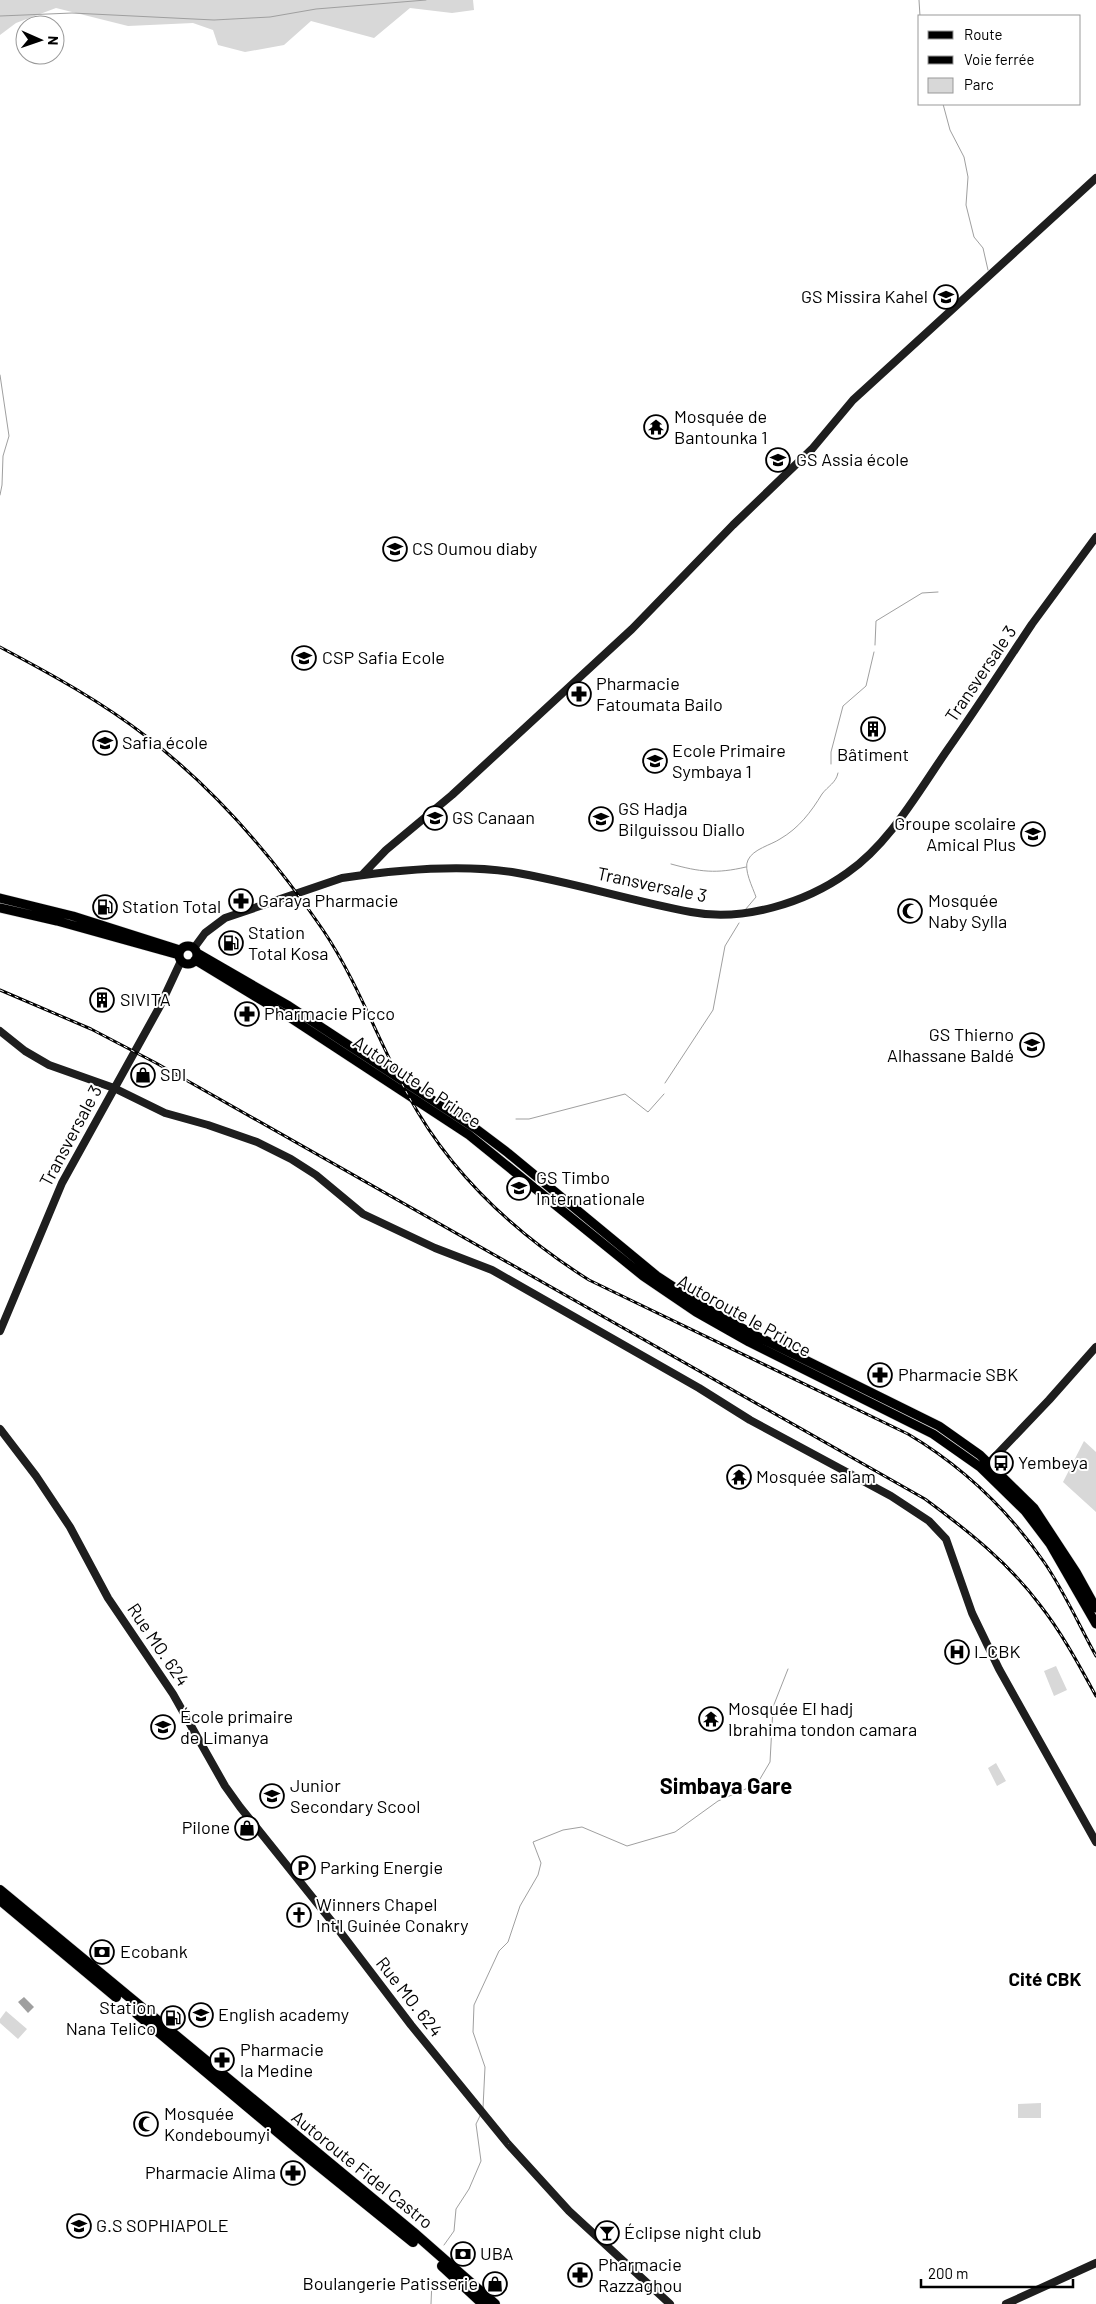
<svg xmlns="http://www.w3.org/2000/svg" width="1096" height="2304" viewBox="0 0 1096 2304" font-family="Barlow,sans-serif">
  <rect width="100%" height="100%" fill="#fff"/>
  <path fill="#d8d8d8" d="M0 0H473L474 10 452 13 410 8 374 38 311 21 284 45 245 52 218 45 213 30 193 23 128 26 56 8 16 23 0 35Z
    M1084 1441 1096 1452V1512L1063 1482Z
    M1056 1666 1067 1690 1054 1696 1044 1671Z
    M996 1763 1006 1781 997 1786 988 1768Z
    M6 2011 27 2029 18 2039 0 2023V2019Z
    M1041 2103V2118H1018V2104Z"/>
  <path fill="#9f9f9f" d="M24 1997 34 2007 28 2013 18 2002Z"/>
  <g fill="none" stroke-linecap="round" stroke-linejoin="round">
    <path stroke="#9f9f9f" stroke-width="1" d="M919 0 920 16
      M0 16 72 13 214 20 270 17 316 9 426 0
      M943 104 950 130 964 157 968 177 966 205 974 237 983 248 988 270
      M0 375 9 436 3 456 2 485 0 495
      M875 645 876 621 922 593 938 592
      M831 764V752L843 706 866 686 874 652
      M671 864C700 872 716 874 746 867
      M745 910 756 897C753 888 743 869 748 860 753 849 771 845 780 839 799 828 811 812 822 794 828 786 836 783 838 773
      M665 1083 713 1010 725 946 739 923
      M516 1119H529L625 1094 648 1112 664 1094
      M483 2108 485 2067 473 2032 474 2005 499 1951 508 1942 520 1906 538 1875 541 1863 533 1842 563 1830 582 1827 627 1846 675 1832 718 1801 757 1784 770 1762 773 1707 788 1669
      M444 2245 454 2231 456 2209 469 2189 481 2161 476 2124 481 2114
      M431 2304 432 2280"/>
    <g stroke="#dbdbdb" stroke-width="10">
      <path id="primary" d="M0 898 73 916 180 950
        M0 908 57 921 179 955
        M179 955a9 9 0 1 1 18 0a9 9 0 1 1-18 0Z
        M197 953 289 1006 475 1128 508 1153 657 1276 706 1308 751 1333 939 1426 980 1455 1034 1508 1076 1572 1096 1608
        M195 960 286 1015 469 1135 643 1276 696 1312 749 1342 933 1434 980 1467 1025 1511 1050 1544 1096 1624"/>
    </g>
    <g stroke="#dbdbdb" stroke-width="11">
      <path id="highway" d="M0 1890 413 2232 495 2304
        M0 1900 116 1997
        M137 2014 299 2150 413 2242
        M442 2266 483 2304"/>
    </g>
    <path stroke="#1e1e1e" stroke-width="8" d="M362 875 386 850 452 795 632 629 733 525 812 449 853 400 1096 178
      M194 948 205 933 225 918 342 878C395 870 459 864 512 872 572 882 631 901 691 912 743 922 805 903 847 873 890 843 918 792 948 749 977 708 1004 666 1032 624 1053 595 1075 566 1096 537
      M0 1031 25 1051 49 1065 114 1088 165 1113 208 1125 257 1142 291 1159 316 1175 363 1214 435 1248 492 1270 699 1388 750 1420 891 1496 929 1521 946 1539 972 1613 999 1669 1096 1842
      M0 1331 62 1183 160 1006 181 961
      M0 1429 36 1476 70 1527 108 1598 173 1694 225 1786 240 1807 341 1933 411 2025 508 2144 569 2211 670 2304
      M989 1463 1049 1400 1096 1347
      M1006 2304 1096 2263"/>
    <use href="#primary" stroke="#000" stroke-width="9"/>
    <use href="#highway" stroke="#000" stroke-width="10"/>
    <g stroke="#000" stroke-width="3">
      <path id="rail" d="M0 647C51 674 102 702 147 737 216 790 274 858 323 930 358 982 378 1041 408 1095 450 1173 516 1234 589 1280L908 1434C962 1466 1008 1510 1044 1562 1064 1591 1079 1625 1096 1656
        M0 990 91 1029 156 1063 925 1499C967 1530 1009 1563 1040 1605 1062 1633 1079 1665 1096 1696"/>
    </g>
    <use href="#rail" stroke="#fff" stroke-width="1" stroke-dasharray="4" stroke-linecap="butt"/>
  </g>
  <defs>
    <g id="school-ring" transform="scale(1.25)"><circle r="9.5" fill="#fff" stroke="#000" stroke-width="1.5"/><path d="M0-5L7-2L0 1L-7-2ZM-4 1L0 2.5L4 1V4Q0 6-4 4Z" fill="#000"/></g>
    <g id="temple-ring" transform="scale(1.25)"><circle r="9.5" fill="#fff" stroke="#000" stroke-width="1.5"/><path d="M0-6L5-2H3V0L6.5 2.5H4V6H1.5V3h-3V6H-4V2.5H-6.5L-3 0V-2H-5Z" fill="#000"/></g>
    <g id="pharmacy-ring" transform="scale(1.25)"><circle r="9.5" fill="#fff" stroke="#000" stroke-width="1.5"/><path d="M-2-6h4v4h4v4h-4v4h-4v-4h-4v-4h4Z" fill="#000"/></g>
    <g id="building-ring" transform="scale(1.25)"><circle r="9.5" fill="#fff" stroke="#000" stroke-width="1.5"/><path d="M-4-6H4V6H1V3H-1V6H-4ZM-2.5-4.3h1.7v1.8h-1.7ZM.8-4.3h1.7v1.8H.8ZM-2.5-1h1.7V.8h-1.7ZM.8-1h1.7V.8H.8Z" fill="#000"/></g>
    <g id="fuel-ring" transform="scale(1.25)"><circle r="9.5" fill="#fff" stroke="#000" stroke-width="1.5"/><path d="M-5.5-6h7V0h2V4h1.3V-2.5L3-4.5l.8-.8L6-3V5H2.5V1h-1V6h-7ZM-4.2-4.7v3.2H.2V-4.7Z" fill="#000"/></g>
    <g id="mosque-ring" transform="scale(1.25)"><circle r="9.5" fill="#fff" stroke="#000" stroke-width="1.5"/><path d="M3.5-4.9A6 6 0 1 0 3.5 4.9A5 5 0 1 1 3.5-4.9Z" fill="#000"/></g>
    <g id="shop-ring" transform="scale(1.25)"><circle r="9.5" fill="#fff" stroke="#000" stroke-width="1.5"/><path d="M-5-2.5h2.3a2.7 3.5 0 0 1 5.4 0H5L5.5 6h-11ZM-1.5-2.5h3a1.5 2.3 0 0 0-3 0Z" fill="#000"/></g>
    <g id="bus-ring" transform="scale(1.25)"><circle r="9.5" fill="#fff" stroke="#000" stroke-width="1.5"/><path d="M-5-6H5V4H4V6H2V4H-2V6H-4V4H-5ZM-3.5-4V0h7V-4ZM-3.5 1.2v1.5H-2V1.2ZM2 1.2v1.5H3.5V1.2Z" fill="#000"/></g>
    <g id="hospital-ring" transform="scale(1.25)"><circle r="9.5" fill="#fff" stroke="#000" stroke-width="1.5"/><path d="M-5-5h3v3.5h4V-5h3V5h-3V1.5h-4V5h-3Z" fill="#000"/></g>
    <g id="parking-ring" transform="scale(1.25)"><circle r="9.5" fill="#fff" stroke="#000" stroke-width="1.5"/><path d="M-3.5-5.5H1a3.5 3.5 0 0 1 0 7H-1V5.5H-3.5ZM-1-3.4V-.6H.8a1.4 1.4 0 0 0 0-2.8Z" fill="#000"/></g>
    <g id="church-ring" transform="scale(1.25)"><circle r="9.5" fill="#fff" stroke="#000" stroke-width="1.5"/><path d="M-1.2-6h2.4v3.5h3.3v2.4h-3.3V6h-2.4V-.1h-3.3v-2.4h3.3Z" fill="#000"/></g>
    <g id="bank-ring" transform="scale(1.25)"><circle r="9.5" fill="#fff" stroke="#000" stroke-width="1.5"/><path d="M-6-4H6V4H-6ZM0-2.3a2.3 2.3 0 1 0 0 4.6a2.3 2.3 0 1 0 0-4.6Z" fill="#000"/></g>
    <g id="bar-ring" transform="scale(1.25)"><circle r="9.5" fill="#fff" stroke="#000" stroke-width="1.5"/><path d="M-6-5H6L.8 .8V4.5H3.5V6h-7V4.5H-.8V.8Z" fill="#000"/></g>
  </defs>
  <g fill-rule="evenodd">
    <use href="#school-ring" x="946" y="297"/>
    <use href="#temple-ring" x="656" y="427"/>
    <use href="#school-ring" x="778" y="460"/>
    <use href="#school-ring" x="395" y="549"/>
    <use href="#school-ring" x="304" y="658"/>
    <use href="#pharmacy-ring" x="579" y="694"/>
    <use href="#building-ring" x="873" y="729"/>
    <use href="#school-ring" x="105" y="743"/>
    <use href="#school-ring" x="655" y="761"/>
    <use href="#school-ring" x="435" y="818"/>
    <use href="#school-ring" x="601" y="819"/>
    <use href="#school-ring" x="1033" y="834"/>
    <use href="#pharmacy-ring" x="241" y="901"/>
    <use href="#fuel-ring" x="105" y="907"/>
    <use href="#mosque-ring" x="910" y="911"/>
    <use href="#fuel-ring" x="231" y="943"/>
    <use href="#building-ring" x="102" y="1000"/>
    <use href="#pharmacy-ring" x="247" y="1014"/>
    <use href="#school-ring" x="1032" y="1045"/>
    <use href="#shop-ring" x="143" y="1075"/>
    <use href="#school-ring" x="519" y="1188"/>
    <use href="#pharmacy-ring" x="880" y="1375"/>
    <use href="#bus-ring" x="1001" y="1463"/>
    <use href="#temple-ring" x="739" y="1477"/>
    <use href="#hospital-ring" x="957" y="1652"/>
    <use href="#temple-ring" x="711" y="1719"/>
    <use href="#school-ring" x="163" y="1727"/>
    <use href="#school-ring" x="272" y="1796"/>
    <use href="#shop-ring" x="247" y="1828"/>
    <use href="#parking-ring" x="303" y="1868"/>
    <use href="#church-ring" x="299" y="1915"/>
    <use href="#bank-ring" x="102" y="1952"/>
    <use href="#school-ring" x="201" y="2015"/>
    <use href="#fuel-ring" x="173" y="2018"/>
    <use href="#pharmacy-ring" x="222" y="2060"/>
    <use href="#mosque-ring" x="146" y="2124"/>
    <use href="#pharmacy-ring" x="293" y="2173"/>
    <use href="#school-ring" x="79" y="2226"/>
    <use href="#bar-ring" x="607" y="2233"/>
    <use href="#bank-ring" x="463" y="2254"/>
    <use href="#pharmacy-ring" x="580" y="2275"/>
    <use href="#shop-ring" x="495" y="2284"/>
  </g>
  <g text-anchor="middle" stroke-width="4" stroke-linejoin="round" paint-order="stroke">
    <g font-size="18" fill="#000" stroke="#fff" text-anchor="start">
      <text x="928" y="303" text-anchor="end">GS Missira Kahel</text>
      <text x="674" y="423">Mosquée de<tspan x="674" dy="21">Bantounka 1</tspan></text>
      <text x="796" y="466">GS Assia école</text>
      <text x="412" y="555">CS Oumou diaby</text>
      <text x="322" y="664">CSP Safia Ecole</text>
      <text x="596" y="690">Pharmacie<tspan x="596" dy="21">Fatoumata Bailo</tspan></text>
      <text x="122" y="749">Safia école</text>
      <text x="672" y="757">Ecole Primaire<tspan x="672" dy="21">Symbaya 1</tspan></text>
      <text x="873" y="761" text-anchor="middle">Bâtiment</text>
      <text x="618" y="815">GS Hadja<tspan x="618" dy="21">Bilguissou Diallo</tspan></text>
      <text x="452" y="824">GS Canaan</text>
      <text x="1016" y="830" text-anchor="end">Groupe scolaire<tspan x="1016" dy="21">Amical Plus</tspan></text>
      <text x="258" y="907">Garaya Pharmacie</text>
      <text x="928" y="907">Mosquée<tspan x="928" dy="21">Naby Sylla</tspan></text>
      <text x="122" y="913">Station Total</text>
      <text x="248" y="939">Station<tspan x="248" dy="21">Total Kosa</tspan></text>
      <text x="120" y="1006">SIVITA</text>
      <text x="264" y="1020">Pharmacie Picco</text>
      <text x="1014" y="1041" text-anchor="end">GS Thierno<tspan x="1014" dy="21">Alhassane Baldé</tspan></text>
      <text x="160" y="1081">SDI</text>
      <text x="536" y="1184">GS Timbo<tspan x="536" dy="21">Internationale</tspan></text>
      <text x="898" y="1381">Pharmacie SBK</text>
      <text x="1018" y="1469">Yembeya</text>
      <text x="756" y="1483">Mosquée salam</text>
      <text x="974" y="1658">I_CBK</text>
      <text x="728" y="1715">Mosquée El hadj<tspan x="728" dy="21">Ibrahima tondon camara</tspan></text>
      <text x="180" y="1723">École primaire<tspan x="180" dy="21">de Limanya</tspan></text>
      <text x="290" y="1792">Junior<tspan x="290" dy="21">Secondary Scool</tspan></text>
      <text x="230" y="1834" text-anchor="end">Pilone</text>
      <text x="320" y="1874">Parking Energie</text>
      <text x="316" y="1911">Winners Chapel<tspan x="316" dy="21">Int'l Guinée Conakry</tspan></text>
      <text x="120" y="1958">Ecobank</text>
      <text x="156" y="2014" text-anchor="end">Station<tspan x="156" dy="21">Nana Telico</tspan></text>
      <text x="218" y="2021">English academy</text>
      <text x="240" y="2056">Pharmacie<tspan x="240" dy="21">la Medine</tspan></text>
      <text x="164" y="2120">Mosquée<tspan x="164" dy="21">Kondeboumyi</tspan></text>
      <text x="276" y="2179" text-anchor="end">Pharmacie Alima</text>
      <text x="96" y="2232">G.S SOPHIAPOLE</text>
      <text x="624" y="2239">Éclipse night club</text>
      <text x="480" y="2260">UBA</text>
      <text x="598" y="2271">Pharmacie<tspan x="598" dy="21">Razzaghou</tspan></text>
      <text x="478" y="2290" text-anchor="end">Boulangerie Patisserie</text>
    </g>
    <g font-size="18" fill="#000" stroke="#fff">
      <text transform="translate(981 674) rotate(-56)" y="6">Transversale 3</text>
      <text transform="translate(652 885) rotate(12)" y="6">Transversale 3</text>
      <text transform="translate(417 1082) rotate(34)" y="6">Autoroute le Prince</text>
      <text transform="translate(71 1136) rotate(-62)" y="6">Transversale 3</text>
      <text transform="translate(744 1316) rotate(29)" y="6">Autoroute le Prince</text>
      <text transform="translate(158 1645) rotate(56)" y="6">Rue MO. 624</text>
      <text transform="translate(409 1997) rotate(52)" y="6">Rue MO. 624</text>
      <text transform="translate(362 2170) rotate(39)" y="6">Autoroute Fidel Castro</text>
    </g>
    <g font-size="19" font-weight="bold" fill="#000" stroke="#fff">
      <text x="1045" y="1986">Cité CBK</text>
    </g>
    <g font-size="22" font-weight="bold" fill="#000" stroke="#fff">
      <text x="726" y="1794">Simbaya Gare</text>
    </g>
  </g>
  <rect x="918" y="15" width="162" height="90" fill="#ffffff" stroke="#999999"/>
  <rect x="928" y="31" width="25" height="8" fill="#000000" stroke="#999999"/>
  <text x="964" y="40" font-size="15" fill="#000000">Route</text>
  <rect x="928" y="56" width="25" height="8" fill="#000000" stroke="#999999"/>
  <text x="964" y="65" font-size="15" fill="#000000">Voie ferrée</text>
  <rect x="928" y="78" width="25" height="15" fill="#d8d8d8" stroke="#999999"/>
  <text x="964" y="90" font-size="15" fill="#000000">Parc</text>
  <g transform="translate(40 40) rotate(92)"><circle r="24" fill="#ffffff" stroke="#999999"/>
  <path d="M0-4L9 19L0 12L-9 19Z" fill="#000000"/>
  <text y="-8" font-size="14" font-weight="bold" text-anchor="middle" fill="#000000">N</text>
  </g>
  <path d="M921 2279v8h152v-8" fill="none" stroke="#000000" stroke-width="2.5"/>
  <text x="928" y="2279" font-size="15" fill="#000000" stroke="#ffffff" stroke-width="4" paint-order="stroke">200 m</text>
</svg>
